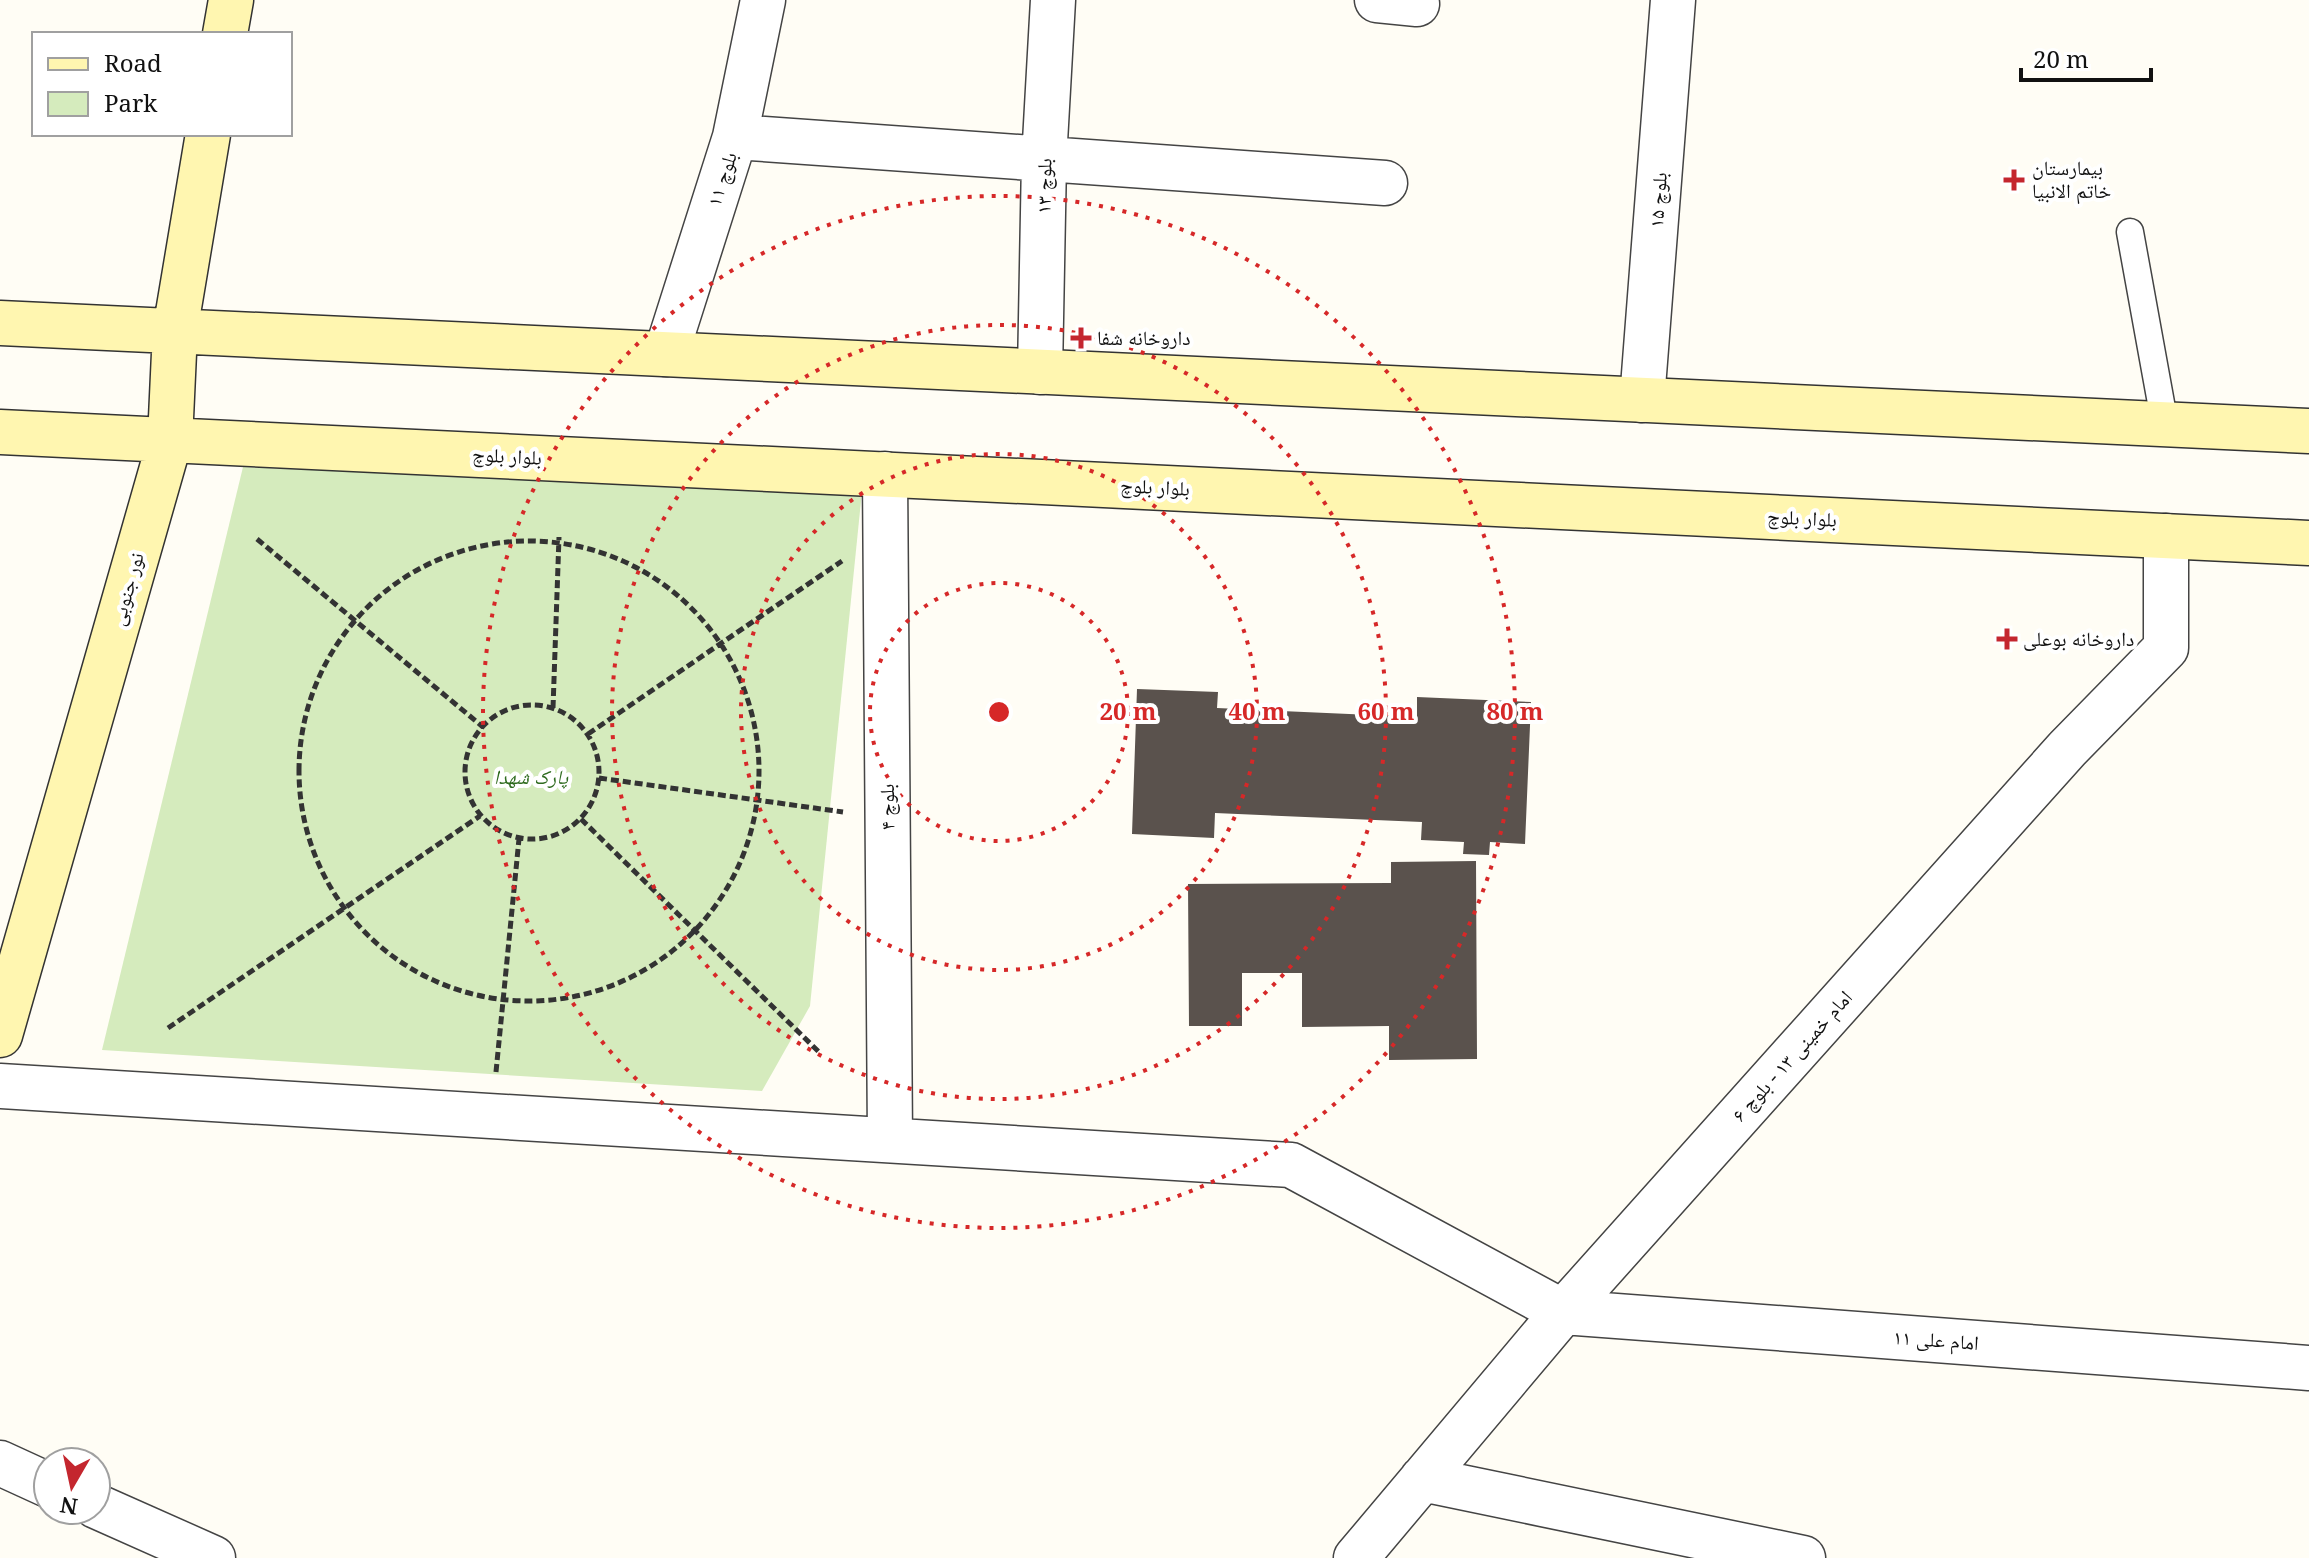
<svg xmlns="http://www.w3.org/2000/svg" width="2309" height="1558" viewBox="0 0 2309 1558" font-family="'Noto Serif','Noto Naskh Arabic',serif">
  <rect width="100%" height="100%" fill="#fffdf5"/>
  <path fill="#d5ebbd" d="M243 467 862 491 810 1006 762 1091 102 1050Z"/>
  <path fill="#5a524d" d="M1137 689 1218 692 1217 708 1417 717V697L1531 702 1525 844 1490 842 1489 855 1463 854 1464 842 1421 840 1422 822 1215 813 1214 838 1132 834Z
    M1476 861 1477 1059 1389 1060V1026L1302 1027V973H1242V1026H1189L1188 884 1391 883V862Z"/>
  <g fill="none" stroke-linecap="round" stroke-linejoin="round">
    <g stroke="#444" stroke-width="29">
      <path id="lane" d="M2130 232 2165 425"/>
    </g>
    <g stroke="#444" stroke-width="47">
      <path id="street" d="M1377 0 1417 4
        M735 137 1385 183
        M666 354 735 137 763 0
        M1040 372 1044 160 1053 0
        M1642 400 1673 0
        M885 474 890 1140
        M0 1086 1291 1165 1563 1312 2309 1368
        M0 1463 48 1485
        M1422 1479 1803 1558
        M96 1506 213 1558
        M1356 1558 1563 1312 2067 749 2166 648V536"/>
    </g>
    <g stroke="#333" stroke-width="47">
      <path id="secondary" d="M225 34 231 0
        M0 323 2309 431
        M0 432 2309 543
        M0 1035 170 440 175 331 208 134"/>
    </g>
    <path stroke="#333" stroke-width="5" stroke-dasharray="8 4" stroke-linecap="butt" d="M257 539 483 727
      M299 771a230 230 0 1 1 460 0a230 230 0 1 1-460 0Z
      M465 772a67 67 0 1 1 134 0a67 67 0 1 1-134 0Z
      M553 708 559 537
      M588 734 842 561
      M599 778 843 812
      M581 819 820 1053
      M168 1028 480 816
      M496 1072 519 839"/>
    <use href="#lane" stroke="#fff" stroke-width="26"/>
    <use href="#street" stroke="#fff" stroke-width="44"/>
    <use href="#secondary" stroke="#fff6b0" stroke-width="44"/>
  </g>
  <g fill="none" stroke="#d62828" stroke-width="4" stroke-dasharray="4 8">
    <circle cx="999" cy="712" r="129"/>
    <circle cx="999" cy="712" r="258"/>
    <circle cx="999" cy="712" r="387"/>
    <circle cx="999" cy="712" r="516"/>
  </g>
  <g fill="#c4262e" stroke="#fff" stroke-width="3">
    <path d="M2010 168h8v8h8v8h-8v8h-8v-8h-8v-8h8z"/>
    <path d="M1077 326h8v8h8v8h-8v8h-8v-8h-8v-8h8z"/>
    <path d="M2003 627h8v8h8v8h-8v8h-8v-8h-8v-8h8z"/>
  </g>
  <g text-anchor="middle" stroke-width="8" stroke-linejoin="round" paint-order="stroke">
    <g font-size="20" fill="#111" stroke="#fff" text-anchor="start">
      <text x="2032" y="175">بیمارستان<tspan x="2032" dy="23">خاتم الانبیا</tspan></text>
      <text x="1097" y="345">داروخانه شفا</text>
      <text x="2023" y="646">داروخانه بوعلی</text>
    </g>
    <g font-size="20" fill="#111" stroke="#fff">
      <text transform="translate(722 179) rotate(-72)" y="7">بلوچ ۱۱</text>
      <text transform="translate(1044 186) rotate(-89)" y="7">بلوچ ۱۳</text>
      <text transform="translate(1658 200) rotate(-86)" y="7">بلوچ ۱۵</text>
      <text transform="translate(507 456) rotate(3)" y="7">بلوار بلوچ</text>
      <text transform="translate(1155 487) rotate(3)" y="7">بلوار بلوچ</text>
      <text transform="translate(1802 518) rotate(3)" y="7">بلوار بلوچ</text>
      <text transform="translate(127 589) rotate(-74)" y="7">نور جنوبی</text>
      <text transform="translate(887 807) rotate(-90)" y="7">بلوچ ۴</text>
      <text transform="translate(1792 1056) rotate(-48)" y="7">امام خمینی ۱۳ - بلوچ ۶</text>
      <text transform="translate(1936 1340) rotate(4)" y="7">امام علی ۱۱</text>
    </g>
    <g font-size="20" font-style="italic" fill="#2f6b1f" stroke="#fff">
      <text x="531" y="784">پارک شهدا</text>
    </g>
  </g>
  <circle cx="999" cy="712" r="12" fill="#d62828" stroke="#fff" stroke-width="4"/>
  <g font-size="24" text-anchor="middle" font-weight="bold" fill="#d62828" stroke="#fff" stroke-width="8" stroke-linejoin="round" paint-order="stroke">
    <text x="1128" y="720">20 m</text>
    <text x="1257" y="720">40 m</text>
    <text x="1386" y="720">60 m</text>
    <text x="1515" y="720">80 m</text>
  </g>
  <rect x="32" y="32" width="260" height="104" fill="#ffffff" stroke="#a0a0a0" stroke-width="2"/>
  <rect x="48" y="58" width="40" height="12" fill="#fff6b0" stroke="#a0a0a0" stroke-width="2"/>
  <text x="104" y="72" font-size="24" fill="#111111">Road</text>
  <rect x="48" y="92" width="40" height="24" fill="#d5ebbd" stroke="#a0a0a0" stroke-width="2"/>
  <text x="104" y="112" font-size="24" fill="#111111">Park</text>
  <g transform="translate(72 1486) rotate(189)"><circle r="38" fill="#ffffff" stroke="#a0a0a0" stroke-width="2"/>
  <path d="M0-6L14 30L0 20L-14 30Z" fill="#c4262e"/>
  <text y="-12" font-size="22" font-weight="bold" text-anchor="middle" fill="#111111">N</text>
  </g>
  <path d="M2021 68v12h130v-12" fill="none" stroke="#111111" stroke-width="4"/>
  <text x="2033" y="68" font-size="24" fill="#111111" stroke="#ffffff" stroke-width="6" paint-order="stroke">20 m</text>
</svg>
